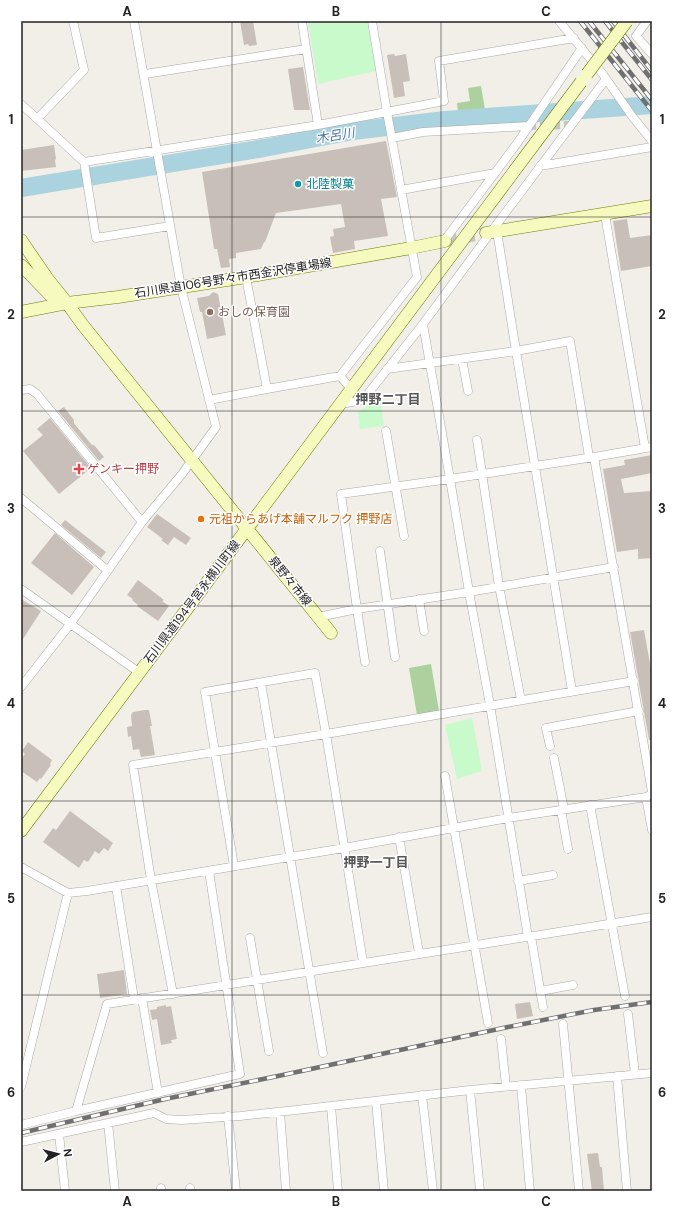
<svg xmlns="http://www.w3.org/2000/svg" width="673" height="1212" viewBox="0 0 673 1212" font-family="'DM Sans','Noto Sans JP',sans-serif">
  <rect width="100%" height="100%" fill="#f2efe9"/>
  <path fill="#add19e" d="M481 86 486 115 459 120 457 103 470 101 468 88Z
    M431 664 439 711 417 715 409 668Z"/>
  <path fill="#c8facc" d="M308 21H367L376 71 318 84Z
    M380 399 384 426 360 429 358 412Z
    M472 718 482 771 457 779 445 725Z"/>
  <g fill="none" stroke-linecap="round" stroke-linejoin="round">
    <path stroke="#aad3df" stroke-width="18" d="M21 188 264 148 353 131 445 120 652 105"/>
  </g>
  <path fill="#c7bfb8" d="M240 21H253L257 45 249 46 248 44 244 45Z
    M394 54 395 56 406 54 410 81 403 82 405 96 394 98 387 55Z
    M303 67 310 110H294L288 69Z
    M386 141 397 197 381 199 388 236 354 241 355 249 333 253 330 237 334 236 333 229 345 227 341 204 276 213 265 242H264L261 249 236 253V258L229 259 230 267 221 268 217 249H214L202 172Z
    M54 145 56 159 55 160 56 167 21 171V150Z
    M627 219 630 238 652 235V266L621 271 613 221Z
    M213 292 218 294 226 335 207 339 202 312H200L197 298 209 296Z
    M64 407 74 420V423L77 427 92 445H94L104 457 99 461 58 411Z
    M50 418 91 468 59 494 23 451 43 435 37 429Z
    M652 455V473L621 479 624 493 652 491V558L638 559V549L617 552 603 469 625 465 624 460Z
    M157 514 191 538 186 545 174 537 168 545 161 540 163 539 147 527Z
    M65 520 106 552 101 558 61 525Z
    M55 533 94 567 72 595 31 563Z
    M138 580 164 600 162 601 169 606 158 621 137 606 138 605 132 600 133 599 127 595Z
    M21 599 41 611 21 642Z
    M644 630 652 675V740H649L639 684V680L638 677 630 632Z
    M145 710H149L152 726H150L155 755 141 757 139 749 133 750 131 736 128 737 127 727 132 726 131 715 133 712Z
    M28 742 52 760 50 764 51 765 41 779 40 778 37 782 21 771V759L25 754 22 751Z
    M70 811 113 843 108 851 104 848 99 854 95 851 88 862 84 860 79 868 43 842 53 828 56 830Z
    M124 970 127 994 100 998 97 974Z
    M530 1002 533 1016 517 1019 515 1004Z
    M166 1005V1007L171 1006 177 1039 171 1040 172 1043 161 1045 157 1019 152 1020 150 1010 157 1009V1007Z
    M598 1153 600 1167H602L604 1191H592L587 1154Z"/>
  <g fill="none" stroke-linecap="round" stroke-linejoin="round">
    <path stroke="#c8c6c1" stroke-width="8" stroke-dasharray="8 4" stroke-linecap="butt" d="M528 126 571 125"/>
    <path stroke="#c8c6c1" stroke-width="12" stroke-dasharray="12 6" stroke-linecap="butt" d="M445 241 486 233"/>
    <g stroke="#a9a9a9" stroke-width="9">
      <path id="street" d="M302 21 318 125
        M372 21 387 112 444 101 439 61 574 38
        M559 21 602 73 632 116 652 141
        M647 21 636 36 652 54
        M145 74 306 49
        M21 104 84 162 318 125 387 112 417 277 340 376 267 389 246 277
        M37 119 84 70 73 21
        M392 138 423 132 528 126
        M84 162 96 238 170 226
        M540 166 652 147
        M401 190 495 173 518 142 582 48
        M605 215 645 448
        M497 231 516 351 570 341 589 457
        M444 241 495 173
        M423 324 491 232 606 79
        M462 359 468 391
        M387 369 516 351 572 691
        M340 376 352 390
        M21 390 30 389 37 394 142 522
        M209 400 267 389
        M341 404 363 400 423 324 450 479 594 457 652 792
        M386 431 404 536
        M477 440 499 586 521 700
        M594 457 652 447
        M21 498 107 570
        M380 551 395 657
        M21 589 140 673
        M419 599 424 631
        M318 617 357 609 341 494 450 479 469 592 614 567
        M365 662 357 609 469 592 490 705 528 937
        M261 683 323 1053
        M21 687 71 623 142 522 182 474 216 427 181 287 134 21
        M550 746 546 728 639 711
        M554 758 564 809
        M445 776 488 1023
        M646 797 652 830
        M590 805 625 996
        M561 810 568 849
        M399 837 419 953
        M234 866 205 692 315 673 326 734 363 962
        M21 867 68 893 87 891 344 848 508 818 646 797 652 794
        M518 881 553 875
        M116 886 134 999
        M531 936 543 1007
        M250 938 269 1051
        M540 991 573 985
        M173 994 151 880 133 765 326 734 634 681
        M142 998 158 1093
        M628 1014 635 1074
        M563 1024 579 1191
        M501 1039 506 1086
        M617 1076 627 1191
        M521 1085 530 1191
        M21 1087 68 893
        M470 1090 480 1191
        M422 1095 433 1191
        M376 1101 384 1191
        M331 1106 338 1191
        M76 1111 240 1074 209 871
        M280 1112 286 1191
        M228 1116 236 1191
        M108 1123 115 1191
        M21 1125 76 1111 107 1004 652 917
        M59 1134 65 1191
        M21 1142 154 1113 166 1119 182 1120 240 1116 296 1110 470 1090 652 1073
        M161 1188 162 1191
        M190 1188V1191"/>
    </g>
    <g stroke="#707d05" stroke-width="13">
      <path id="secondary" d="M486 233 652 206
        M21 240 47 278 67 303 82 324 331 633
        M21 265 52 297 64 301
        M21 312 67 303 118 297 246 277 411 248 445 241
        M21 831 536 142"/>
    </g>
    <use href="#street" stroke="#fff" stroke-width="8"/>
    <use href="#secondary" stroke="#f7fabf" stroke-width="12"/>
    <g stroke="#707070" stroke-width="4.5">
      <path id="rail" d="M580 21 652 111
        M589 21 652 100
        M605 21 652 80
        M613 21 652 71
        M21 1133 165 1099 278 1076 508 1027 594 1010 652 1002"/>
    </g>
    <use href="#rail" stroke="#fff" stroke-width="3" stroke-dasharray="9" stroke-linecap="butt"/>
    <g stroke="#707d05" stroke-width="13" stroke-linecap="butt">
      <path id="secondary-bridge" d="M587 74 627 21
        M536 142 581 82"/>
    </g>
    <use href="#secondary-bridge" stroke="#f7fabf" stroke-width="12"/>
  </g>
  <path fill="none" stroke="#222" stroke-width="1" stroke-opacity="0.55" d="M232 21V1191M441 21V1191M21 217H652M21 411H652M21 606H652M21 801H652M21 995H652"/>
  <circle fill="#0f9aa8" stroke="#fff" stroke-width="1.5" cx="298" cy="184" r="4"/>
  <circle fill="#8d6e63" stroke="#fff" stroke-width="1.5" cx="210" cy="312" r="4"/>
  <path fill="#e0444e" stroke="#fff" stroke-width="1.5" d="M77 463h4v4h4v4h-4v4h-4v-4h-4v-4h4z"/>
  <circle fill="#e8710a" stroke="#fff" stroke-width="1.5" cx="201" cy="519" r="4"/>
  <g text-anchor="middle" stroke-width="3" stroke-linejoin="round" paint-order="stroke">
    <g font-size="12" fill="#0d838f" stroke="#fff" text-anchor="start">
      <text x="306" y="188">北陸製菓</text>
    </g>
    <g font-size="12" fill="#222" stroke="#fff">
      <text transform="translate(233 278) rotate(-9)" y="4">石川県道106号野々市西金沢停車場線</text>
      <text transform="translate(290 581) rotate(51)" y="4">泉野々市線</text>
      <text transform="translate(192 602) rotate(-53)" y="4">石川県道194号宮永横川町線</text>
    </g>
    <g font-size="12" fill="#785e54" stroke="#fff" text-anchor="start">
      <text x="218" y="316">おしの保育園</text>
    </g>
    <g font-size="12" fill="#be3a42" stroke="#fff" text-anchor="start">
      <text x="87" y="473">ゲンキー押野</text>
    </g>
    <g font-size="12" fill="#c56008" stroke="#fff" text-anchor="start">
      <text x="209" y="523">元祖からあげ本舗マルフク 押野店</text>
    </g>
    <g font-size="13" font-style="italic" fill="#4a7aab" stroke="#fff">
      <text transform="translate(335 135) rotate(-9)" y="5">木呂川</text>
    </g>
    <g font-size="13" font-weight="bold" fill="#555" stroke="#fff">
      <text x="388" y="404">押野二丁目</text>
      <text x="376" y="867">押野一丁目</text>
    </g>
  </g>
  <rect width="673" height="1212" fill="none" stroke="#ffffff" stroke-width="44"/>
  <g transform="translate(58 1154) rotate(83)" stroke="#ffffff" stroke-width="3" paint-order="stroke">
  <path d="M0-3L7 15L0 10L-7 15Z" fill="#222222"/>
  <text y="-6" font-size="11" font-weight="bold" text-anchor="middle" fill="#222222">N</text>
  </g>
  <rect x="22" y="22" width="629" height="1168" fill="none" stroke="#222" stroke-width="1.5"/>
  <g font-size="13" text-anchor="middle" font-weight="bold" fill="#222">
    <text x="127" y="16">A</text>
    <text x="336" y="16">B</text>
    <text x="546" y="16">C</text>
    <text x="11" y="124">1</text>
    <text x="662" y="124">1</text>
    <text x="11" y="319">2</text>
    <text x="662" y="319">2</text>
    <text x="11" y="513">3</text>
    <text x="662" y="513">3</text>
    <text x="11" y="708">4</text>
    <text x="662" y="708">4</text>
    <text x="11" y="903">5</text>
    <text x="662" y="903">5</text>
    <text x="11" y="1097">6</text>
    <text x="662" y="1097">6</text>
    <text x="127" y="1206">A</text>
    <text x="336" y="1206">B</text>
    <text x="546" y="1206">C</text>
  </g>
</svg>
